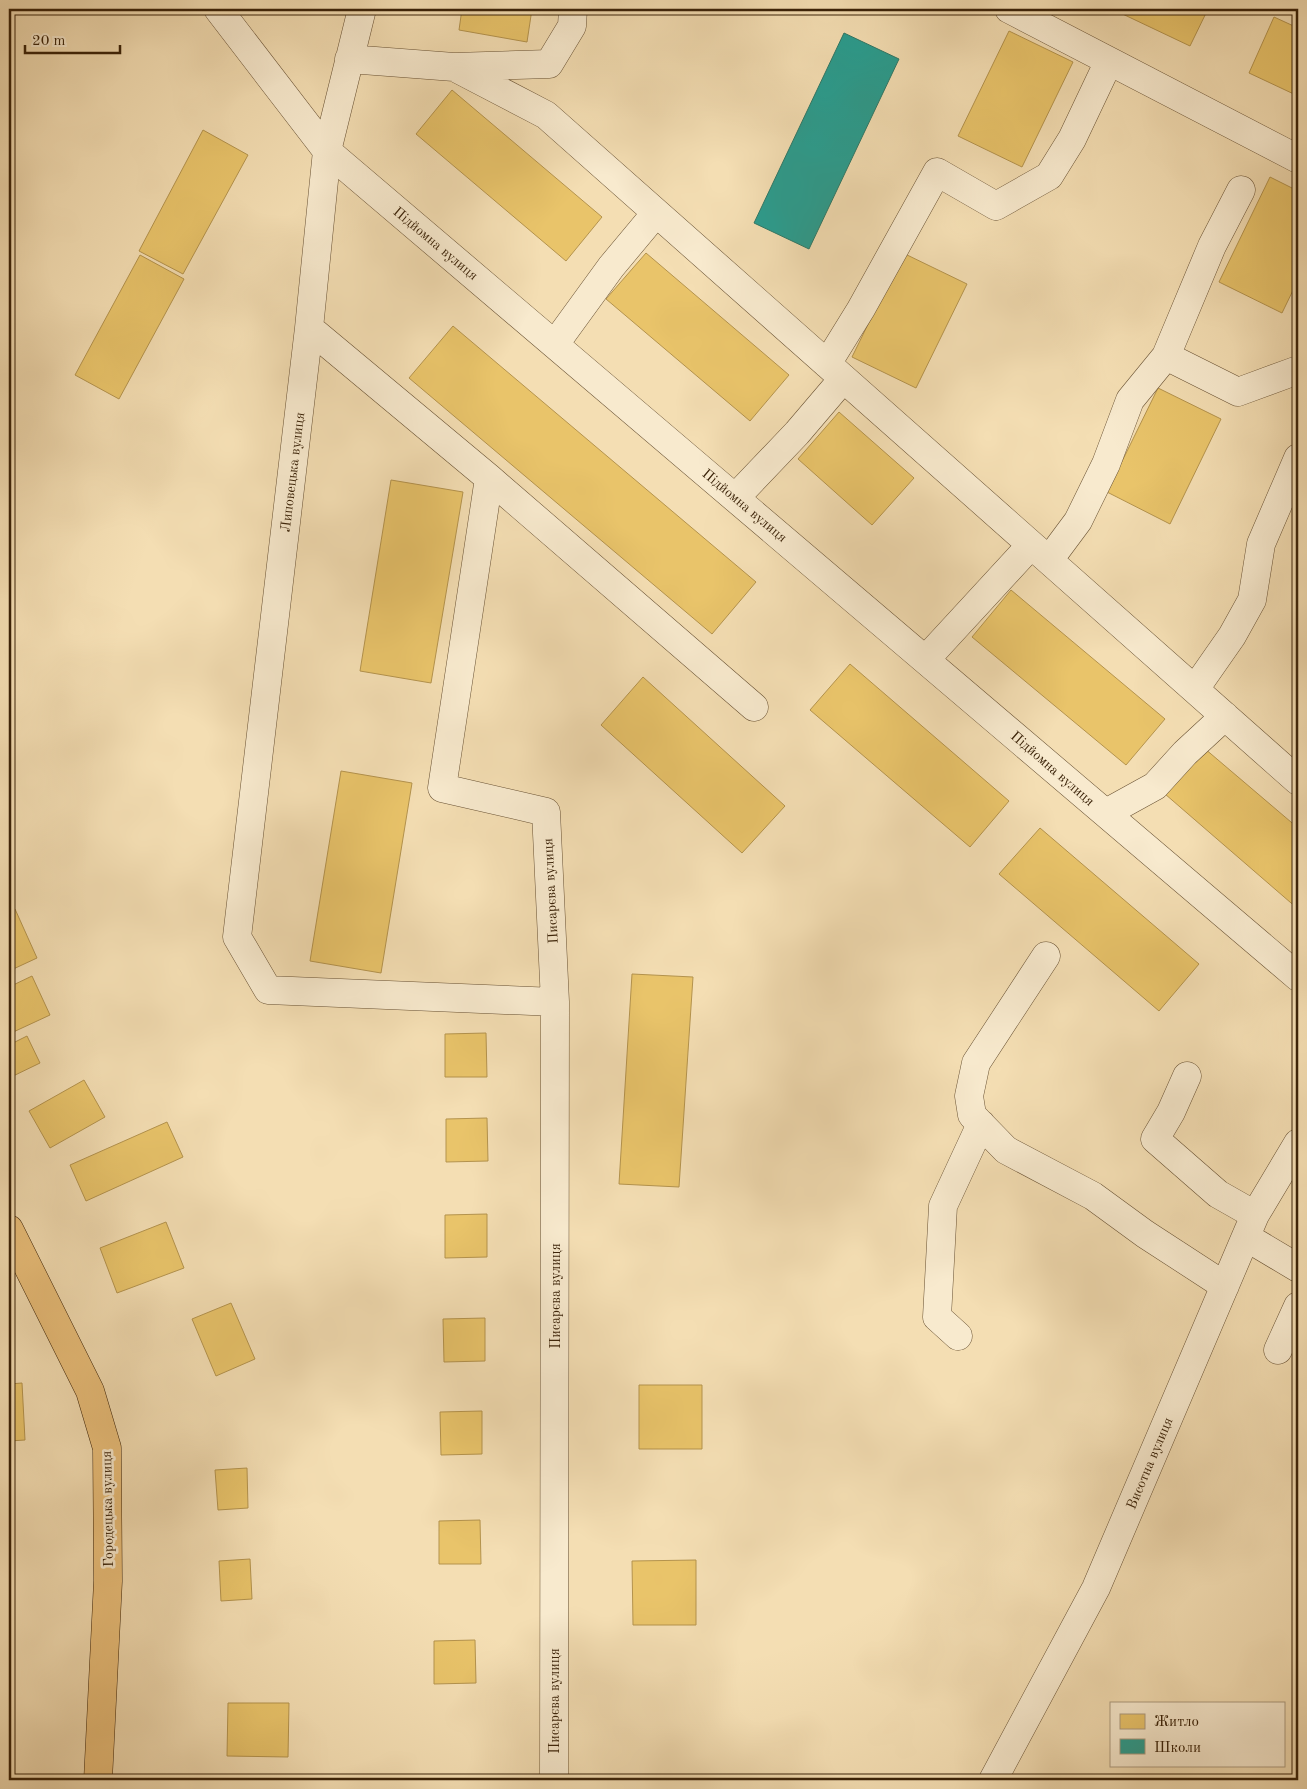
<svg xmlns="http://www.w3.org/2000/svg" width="1307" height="1789" viewBox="0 0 1307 1789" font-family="'Old Standard TT',serif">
  <rect width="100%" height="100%" fill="#f4deb3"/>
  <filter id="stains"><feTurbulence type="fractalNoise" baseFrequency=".004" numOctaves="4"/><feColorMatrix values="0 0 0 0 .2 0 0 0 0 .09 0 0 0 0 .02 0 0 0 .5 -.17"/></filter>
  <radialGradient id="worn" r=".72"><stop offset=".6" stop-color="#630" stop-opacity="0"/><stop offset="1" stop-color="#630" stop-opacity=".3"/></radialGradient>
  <path fill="#e9c46a" stroke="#b4934d" d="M462 9H532L527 42 459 30Z
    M1112 9H1208L1190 46Z
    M1274 17 1298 28V96L1249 73Z
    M1009 31 1073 62 1022 167 958 136Z
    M452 90 602 217 566 261 416 134Z
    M203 130 248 155 183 274 139 251Z
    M1270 177 1298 191V280L1282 313 1219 282Z
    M646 253 789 375 750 421 606 299Z
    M903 253 967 284 916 388 852 357Z
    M140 255 184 279 119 399 75 375Z
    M453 326 756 582 712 634 409 378Z
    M1158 388 1221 419 1170 524 1107 492Z
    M839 412 914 478 872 525 798 459Z
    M391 480 463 492 431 683 360 671Z
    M1011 590 1165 719 1126 765 972 637Z
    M850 664 1009 801 970 847 810 710Z
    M643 677 785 806 742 853 601 725Z
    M1204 748 1298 828V909L1165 794Z
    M341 771 412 783 381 973 310 961Z
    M1040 828 1199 964 1159 1011 999 874Z
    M15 909 37 958 9 971V911Z
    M632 974 693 977 679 1187 619 1184Z
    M32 976 50 1015 9 1034V987Z
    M486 1033 487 1077H445V1034Z
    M27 1036 40 1063 9 1078V1045Z
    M84 1080 105 1117 50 1148 29 1111Z
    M487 1118 488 1161 446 1162V1119Z
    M167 1122 183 1157 86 1201 70 1165Z
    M487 1214V1257L445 1258V1215Z
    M166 1222 184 1268 117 1293 100 1248Z
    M231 1303 255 1359 216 1376 192 1319Z
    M485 1318V1361L444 1362 443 1319Z
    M22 1383 25 1440 9 1441V1384Z
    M639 1385H702V1449H639Z
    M482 1411V1454L441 1455 440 1412Z
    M247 1468 248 1508 218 1510 215 1470Z
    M480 1520 481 1564H439V1521Z
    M250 1559 252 1599 221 1601 219 1561Z
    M696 1560V1625H633L632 1561Z
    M475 1640 476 1683 434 1684V1641Z
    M228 1703H289L288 1757 227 1756Z
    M228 1776 276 1778V1780H228Z"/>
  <path fill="#2a9d8f" stroke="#2f7866" d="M844 33 899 59 809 249 754 223Z"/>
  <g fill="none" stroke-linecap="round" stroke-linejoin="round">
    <g stroke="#685133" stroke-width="29">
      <path id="minor" d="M218 9 327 151 1298 977
        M362 9 327 151 309 328 237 937 268 990 555 1002
        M1009 9 1298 159
        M349 59 454 67 549 64 572 26 573 9
        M454 67 546 115 1298 781
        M309 328 489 478 754 707
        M555 344 611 267 656 213
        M1166 356 1212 246 1241 190
        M827 364 861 309 937 172 996 206 1049 176 1072 139 1109 61
        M489 478 442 788 546 812 555 1002 554 1780
        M736 497 797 433 843 379
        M1049 560 1078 521 1106 464 1130 400 1166 356 1238 392 1298 370
        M926 659 1031 545
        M1195 689 1232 636 1252 600 1261 544 1298 458
        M1106 813 1155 786 1185 753 1225 716
        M1046 956 976 1063 969 1096 972 1115 1006 1150 1093 1196 1145 1234 1225 1286
        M1187 1076 1171 1112 1155 1139 1218 1194 1255 1215
        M1246 1237 1298 1268
        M958 1336 937 1317 943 1206 981 1124
        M1278 1350 1298 1306
        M993 1780 1096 1588 1255 1215 1298 1143"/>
    </g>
    <g stroke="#3a2208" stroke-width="29">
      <path id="major" d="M9 1229 90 1391 107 1448 108 1581 98 1780"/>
    </g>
    <use href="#minor" stroke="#f8eace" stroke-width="28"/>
    <use href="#major" stroke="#eabf7a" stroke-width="28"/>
  </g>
  <g text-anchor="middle" stroke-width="5" stroke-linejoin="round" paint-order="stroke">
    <g font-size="14" fill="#3a2208" stroke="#f8eace">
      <text transform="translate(436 243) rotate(40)" y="5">Підйомна вулиця</text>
      <text transform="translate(292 472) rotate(-83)" y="5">Липовецька вулиця</text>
      <text transform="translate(745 505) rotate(40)" y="5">Підйомна вулиця</text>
      <text transform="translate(1053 768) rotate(41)" y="5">Підйомна вулиця</text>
      <text transform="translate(550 891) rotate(-93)" y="5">Писарєва вулиця</text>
      <text transform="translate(555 1296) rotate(-90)" y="5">Писарєва вулиця</text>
      <text transform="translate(1149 1463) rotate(-67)" y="5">Висотна вулиця</text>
      <text transform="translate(107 1509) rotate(-91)" y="5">Городецька вулиця</text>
      <text transform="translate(554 1701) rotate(-90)" y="5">Писарєва вулиця</text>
    </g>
  </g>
  <rect width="1307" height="1789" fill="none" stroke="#f4deb3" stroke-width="30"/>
  <rect x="10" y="10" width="1287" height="1769" fill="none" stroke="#3a2208" stroke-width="2.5"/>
  <rect x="15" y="15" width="1277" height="1759" fill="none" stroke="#3a2208"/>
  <rect x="1110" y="1702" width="175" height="65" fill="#f8eace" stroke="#ac9a7f"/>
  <rect x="1120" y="1714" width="25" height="15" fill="#e9c46a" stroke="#ac9a7f"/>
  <text x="1154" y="1726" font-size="15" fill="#3a2208">Житло</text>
  <rect x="1120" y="1739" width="25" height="15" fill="#2a9d8f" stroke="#ac9a7f"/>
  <text x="1154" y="1752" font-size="15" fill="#3a2208">Школи</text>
  <path d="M25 45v8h95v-8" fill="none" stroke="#3a2208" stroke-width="2.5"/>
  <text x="32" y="45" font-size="15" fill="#3a2208" stroke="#f8eace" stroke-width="4" paint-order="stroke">20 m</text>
  <rect width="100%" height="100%" filter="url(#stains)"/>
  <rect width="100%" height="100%" fill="url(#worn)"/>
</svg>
